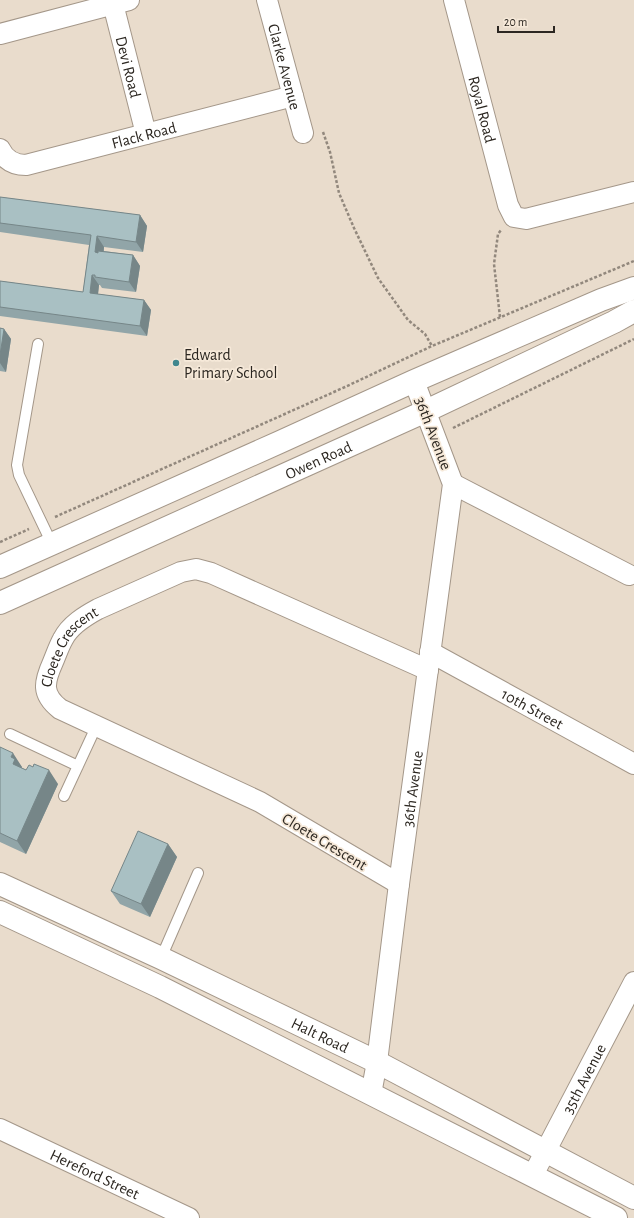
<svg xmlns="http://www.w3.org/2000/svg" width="634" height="1218" viewBox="0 0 634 1218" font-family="'Alegreya Sans',sans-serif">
  <rect width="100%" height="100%" fill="#e9dccc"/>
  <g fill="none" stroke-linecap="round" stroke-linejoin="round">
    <g stroke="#a49789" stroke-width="12">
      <path id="lane" d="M38 344 17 465 19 475 52 544
        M10 734 78 766
        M64 796 96 727
        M161 958 198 873"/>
    </g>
    <g stroke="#a49789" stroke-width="22">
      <g id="street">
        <path id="s1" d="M112 0 146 134"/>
        <path id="s2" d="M267 0 303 133"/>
        <path id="s3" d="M454 0 508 205 514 217 526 219 634 192"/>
        <path d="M0 34 129 0"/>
        <path id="s4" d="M0 149C5 160 14 165 26 165L293 96"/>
        <path d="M453 484 629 575"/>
        <path id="s5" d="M430 652 634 764"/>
        <path id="s6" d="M399 884 260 802 60 709C41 694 44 682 53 662 56 655 59 646 63 639 70 625 85 616 98 609L181 572 196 569 211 573 428 670"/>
        <path id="s7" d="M371 1094 377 1062 399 884 453 484 414 381"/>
        <path id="s8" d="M0 1129 189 1218"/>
        <path id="s9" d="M533 1175 634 982"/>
      </g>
    </g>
    <g stroke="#a49789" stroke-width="24">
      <g id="secondary">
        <path d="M0 567 280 442 414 381 601 300 634 288"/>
        <path id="s10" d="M0 603 426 411 614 322 634 311"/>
        <path id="s11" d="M0 884 161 958 377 1062 634 1198"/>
        <path d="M0 912 160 987 616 1218"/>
      </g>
    </g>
    <path stroke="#92887d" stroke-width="2.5" stroke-dasharray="3 2" stroke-linecap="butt" d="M323 132 330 152 339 193 354 228 378 278 408 320 425 334 432 346
      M500 317 494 264 498 234 501 230
      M453 428 634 339
      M55 517 345 387 432 346 634 261
      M0 542 29 529"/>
    <use href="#lane" stroke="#fff" stroke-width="10"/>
    <use href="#street" stroke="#fff" stroke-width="20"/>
    <use href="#secondary" stroke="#fff" stroke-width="22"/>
  </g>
  <path fill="#91a5a8" d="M0 197 140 215 147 226 143 252 104 247V251L133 255 140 266 136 292 102 288 100 285H99L98 294 144 300 151 310 147 336 0 316V281L83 292 89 245 0 232Z
    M0 328 4 329 11 339 6 372 0 371Z
    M0 747 22 767V768L58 784 26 854 0 842Z
    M168 844 177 857 150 917 120 904 111 891Z"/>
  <path fill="#768688" d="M140 215 147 226 143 252 136 242Z
    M97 236 104 247 102 263 95 252Z
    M133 255 140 266 136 292 129 282Z
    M92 275 99 285 97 303 90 293Z
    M144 300 151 310 147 336 140 326Z
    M4 329 11 339 6 372 0 363V355Z
    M13 753 22 767V768L13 764 11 757Z
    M49 770 58 784 26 854 17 841Z
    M168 844 177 857 150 917 141 904Z"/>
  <path fill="#a9c0c3" stroke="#768688" d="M0 197 140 215 136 242 97 236 95 252 98 253V251L133 255 129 282 95 277V275H92L90 293 144 300 140 326 0 307V281L83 292 91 235 0 223Z
    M0 328 4 329 0 355Z
    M0 747 13 753 11 757 15 759 13 764 26 770 29 765 33 767 34 764 49 770 17 841 0 833Z
    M138 831 168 844 141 904 111 891Z"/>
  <circle fill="#40878e" stroke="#f6e9d9" stroke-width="1.5" cx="176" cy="363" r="4"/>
  <g text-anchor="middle" stroke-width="3.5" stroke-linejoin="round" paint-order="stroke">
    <g font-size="16" fill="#2c2721" stroke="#f6e9d9">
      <text dy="6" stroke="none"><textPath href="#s2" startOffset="69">Clarke Avenue</textPath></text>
      <text dy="6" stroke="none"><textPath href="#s1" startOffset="69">Devi Road</textPath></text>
      <text dy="6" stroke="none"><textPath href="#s3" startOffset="113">Royal Road</textPath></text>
      <text dy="6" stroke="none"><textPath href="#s4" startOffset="154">Flack Road</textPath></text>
      <text transform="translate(434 433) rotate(69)" y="6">36th Avenue</text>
      <text dy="6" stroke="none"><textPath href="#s10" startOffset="349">Owen Road</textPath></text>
      <text dy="6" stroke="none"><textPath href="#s6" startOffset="457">Cloete Crescent</textPath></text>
      <text dy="6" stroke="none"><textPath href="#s5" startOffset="117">10th Street</textPath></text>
      <text dy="6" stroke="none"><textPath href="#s7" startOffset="308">36th Avenue</textPath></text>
      <text transform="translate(325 841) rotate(31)" y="6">Cloete Crescent</text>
      <text dy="6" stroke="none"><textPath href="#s11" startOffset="354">Halt Road</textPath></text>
      <text dy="6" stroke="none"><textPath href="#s9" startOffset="109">35th Avenue</textPath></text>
      <text dy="6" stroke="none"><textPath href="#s8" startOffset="105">Hereford Street</textPath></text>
    </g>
    <g font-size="16" fill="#2c2721" stroke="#f6e9d9" text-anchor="start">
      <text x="184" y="360">Edward<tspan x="184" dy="18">Primary School</tspan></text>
    </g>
  </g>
  <path d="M498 26v6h56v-6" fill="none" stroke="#2c2721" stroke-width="2"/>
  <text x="504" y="26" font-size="12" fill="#2c2721" stroke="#f6e9d9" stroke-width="3" paint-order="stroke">20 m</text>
</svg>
